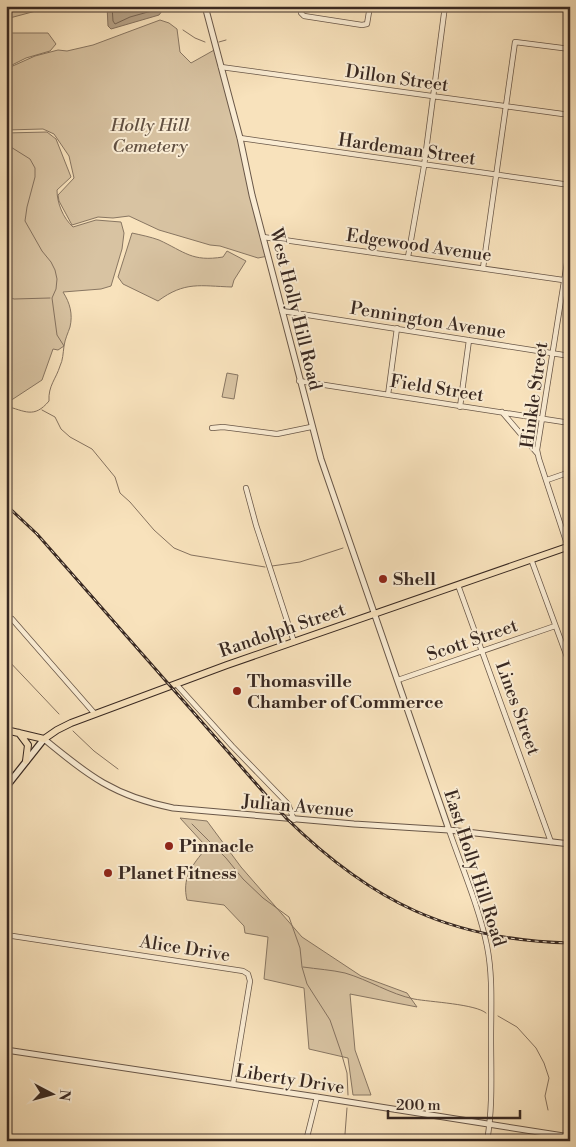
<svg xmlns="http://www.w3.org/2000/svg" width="576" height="1147" viewBox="0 0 576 1147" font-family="'Libre Bodoni',serif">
  <rect width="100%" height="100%" fill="#f8e2bc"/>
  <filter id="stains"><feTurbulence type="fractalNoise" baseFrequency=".004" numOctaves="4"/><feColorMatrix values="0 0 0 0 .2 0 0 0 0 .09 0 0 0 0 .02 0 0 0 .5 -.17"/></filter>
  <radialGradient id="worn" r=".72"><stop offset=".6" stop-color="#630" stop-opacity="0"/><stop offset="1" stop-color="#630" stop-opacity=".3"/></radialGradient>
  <path fill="#d8c3a2" stroke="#887662" d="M6 6H80L47 8 6 19Z
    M160 20 169 23 177 29 180 52 191 63 216 49 268 256 258 258 220 246 210 245 159 230 129 216 113 218 98 217 72 225 59 201 58 195 74 178 69 156 54 134 43 129 6 130V69L35 56 58 50 67 51 93 45Z
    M6 33H48L56 44 50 51 26 58 6 68Z
    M47 132 56 139 71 177 57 190C57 203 63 218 73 227L96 220 121 222 124 233 122 249 111 286 101 289 63 292C70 303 73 314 70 327 68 333 65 339 64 346L58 350 53 349 42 380 10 401 6 407V133Z
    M132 233C141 235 151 237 159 240 185 252 192 262 223 257L227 251 246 261 234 280 232 287C200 286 185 281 158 301L123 284 118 277Z
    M227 373 238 375 234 399 222 397Z
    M180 818 207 821 241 867 302 937 361 976 407 993 417 1007 350 994 355 1050 371 1095H353L348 1058 309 1049 304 988 264 979 268 937 245 933 244 926 224 905 187 900C182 879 191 867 203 852V843Z"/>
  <path fill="#b7a388" stroke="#85725f" d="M107 6H161L162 11 159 15 111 29 108 26Z"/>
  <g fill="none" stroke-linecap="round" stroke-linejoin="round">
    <path stroke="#786655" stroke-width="1" d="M112 6 113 21 115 24 130 17 155 10 157 6"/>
    <path stroke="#85725f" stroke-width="1" d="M183 30 195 38 205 42
      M219 42 226 40
      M6 144 30 159 35 168V177L27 207 25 221 42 251 51 262 55 270 57 279 56 289 52 298 57 335 64 346C63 353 63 360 60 366 56 379 48 386 49 401 34 419 25 411 6 406
      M6 296 14 299 50 298
      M42 410 55 417 61 429 70 437 92 449 115 477 120 493 130 502 154 530 174 548 191 555 265 567
      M272 566 300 562 343 548
      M6 658 59 714
      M73 731 94 751 118 769
      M192 824 226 858 243 879 263 898 289 917 300 948 302 967 307 984 330 1020 341 1052 347 1073 348 1095
      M303 967C317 969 332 970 345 973 369 980 390 994 414 999 430 1002 476 1004 486 1013
      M498 1016 517 1027 536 1048 544 1063 549 1078 545 1096 548 1110
      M345 1134 347 1108"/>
    <g stroke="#695748" stroke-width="6">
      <path id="minor" d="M301 6V13L304 16 362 25 367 24 370 6
        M221 67 570 115
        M240 138 570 185
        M263 237 570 281
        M408 257 424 166 445 6
        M483 268 515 42 570 49
        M282 311 570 356
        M299 381 570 423
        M388 395 397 328
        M460 407 469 340
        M502 412 537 453
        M212 428 223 427 277 434 311 427
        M547 480 570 472
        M246 488 256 525 294 642
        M568 547 539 459 537 450 570 244
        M531 559 570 665
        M458 585 551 842
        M12 619 95 714
        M398 680 555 626
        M176 684 232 746 288 804 294 820
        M449 830C462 868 479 907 487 946 493 976 491 1008 491 1038 491 1072 493 1108 487 1141
        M6 935 243 971 248 974 250 981 233 1084
        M306 1141 317 1097
        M555 1141 556 1135"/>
    </g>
    <g stroke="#695748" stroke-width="7">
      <path id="tertiary" d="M205 6 240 138 252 195 321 459 449 830
        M44 739C89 776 114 796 173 808L354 824 449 830 570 844
        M6 1050 317 1097 570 1137"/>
    </g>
    <g stroke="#392922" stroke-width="8">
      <path id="secondary" d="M6 787 44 739"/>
    </g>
    <g stroke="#392922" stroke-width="8">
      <path id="primary" d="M6 730 44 739 57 730 71 723 227 665 570 546
        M19 733 28 745 26 761"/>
    </g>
    <use href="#minor" stroke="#faecd3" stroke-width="4.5"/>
    <use href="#tertiary" stroke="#faecd3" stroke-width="5"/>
    <use href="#secondary" stroke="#faecd3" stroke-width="5.5"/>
    <use href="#primary" stroke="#f8e2bc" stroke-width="6"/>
    <g stroke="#392922" stroke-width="3">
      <path id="rail" d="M6 505 37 534 287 819C372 902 450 940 570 943"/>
    </g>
    <use href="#rail" stroke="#faecd3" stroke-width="1" stroke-dasharray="4" stroke-linecap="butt"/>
  </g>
  <g fill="#8f2418" stroke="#faecd3" stroke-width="2">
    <circle cx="383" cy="579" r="5"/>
    <circle cx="237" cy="691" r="5"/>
    <circle cx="169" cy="846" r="5"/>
    <circle cx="108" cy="873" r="5"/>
  </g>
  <g text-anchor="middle" stroke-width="4" stroke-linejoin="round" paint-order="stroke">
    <g font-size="18" fill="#392922" stroke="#faecd3">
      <text transform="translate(397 78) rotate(8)" y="6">Dillon Street</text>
      <text transform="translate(407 149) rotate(8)" y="6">Hardeman Street</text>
      <text transform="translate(419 245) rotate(8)" y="6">Edgewood Avenue</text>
      <text transform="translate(296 309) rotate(76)" y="6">West Holly Hill Road</text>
      <text transform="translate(428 320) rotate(9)" y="6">Pennington Avenue</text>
      <text transform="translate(437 388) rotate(9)" y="6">Field Street</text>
      <text transform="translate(534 395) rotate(-82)" y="6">Hinkle Street</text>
      <text transform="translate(282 630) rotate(-19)" y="6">Randolph Street</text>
      <text transform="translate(472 640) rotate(-19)" y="6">Scott Street</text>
      <text transform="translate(518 708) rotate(70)" y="6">Lines Street</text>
      <text transform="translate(298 806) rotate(5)" y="6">Julian Avenue</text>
      <text transform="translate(475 868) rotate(72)" y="6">East Holly Hill Road</text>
      <text transform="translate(185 948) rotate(9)" y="6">Alice Drive</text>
      <text transform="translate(290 1079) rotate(9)" y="6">Liberty Drive</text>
    </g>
    <g font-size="18" font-style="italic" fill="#615042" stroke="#faecd3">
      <text x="150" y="131">Holly Hill<tspan x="150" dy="21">Cemetery</tspan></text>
    </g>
    <g font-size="18" font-weight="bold" fill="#392922" stroke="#faecd3" text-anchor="start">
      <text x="393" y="585">Shell</text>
      <text x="247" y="687">Thomasville<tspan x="247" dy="21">Chamber of Commerce</tspan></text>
      <text x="179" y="852">Pinnacle</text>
      <text x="118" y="879">Planet Fitness</text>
    </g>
  </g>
  <rect width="576" height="1147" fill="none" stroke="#f8e2bc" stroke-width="25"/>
  <rect x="8" y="8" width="561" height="1132" fill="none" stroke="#392922" stroke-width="2.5"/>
  <rect x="12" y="12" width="551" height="1122" fill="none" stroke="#392922"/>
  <g transform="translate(52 1094) rotate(96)" stroke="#faecd3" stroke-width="4" paint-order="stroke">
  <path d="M0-4L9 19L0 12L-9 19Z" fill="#392922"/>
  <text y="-8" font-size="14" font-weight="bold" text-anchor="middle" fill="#392922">N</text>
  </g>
  <path d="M388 1110v8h132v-8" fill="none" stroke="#392922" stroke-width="2.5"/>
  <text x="396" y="1110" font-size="15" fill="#392922" stroke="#faecd3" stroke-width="4" paint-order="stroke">200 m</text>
  <rect width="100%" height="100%" filter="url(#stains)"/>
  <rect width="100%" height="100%" fill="url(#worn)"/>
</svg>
